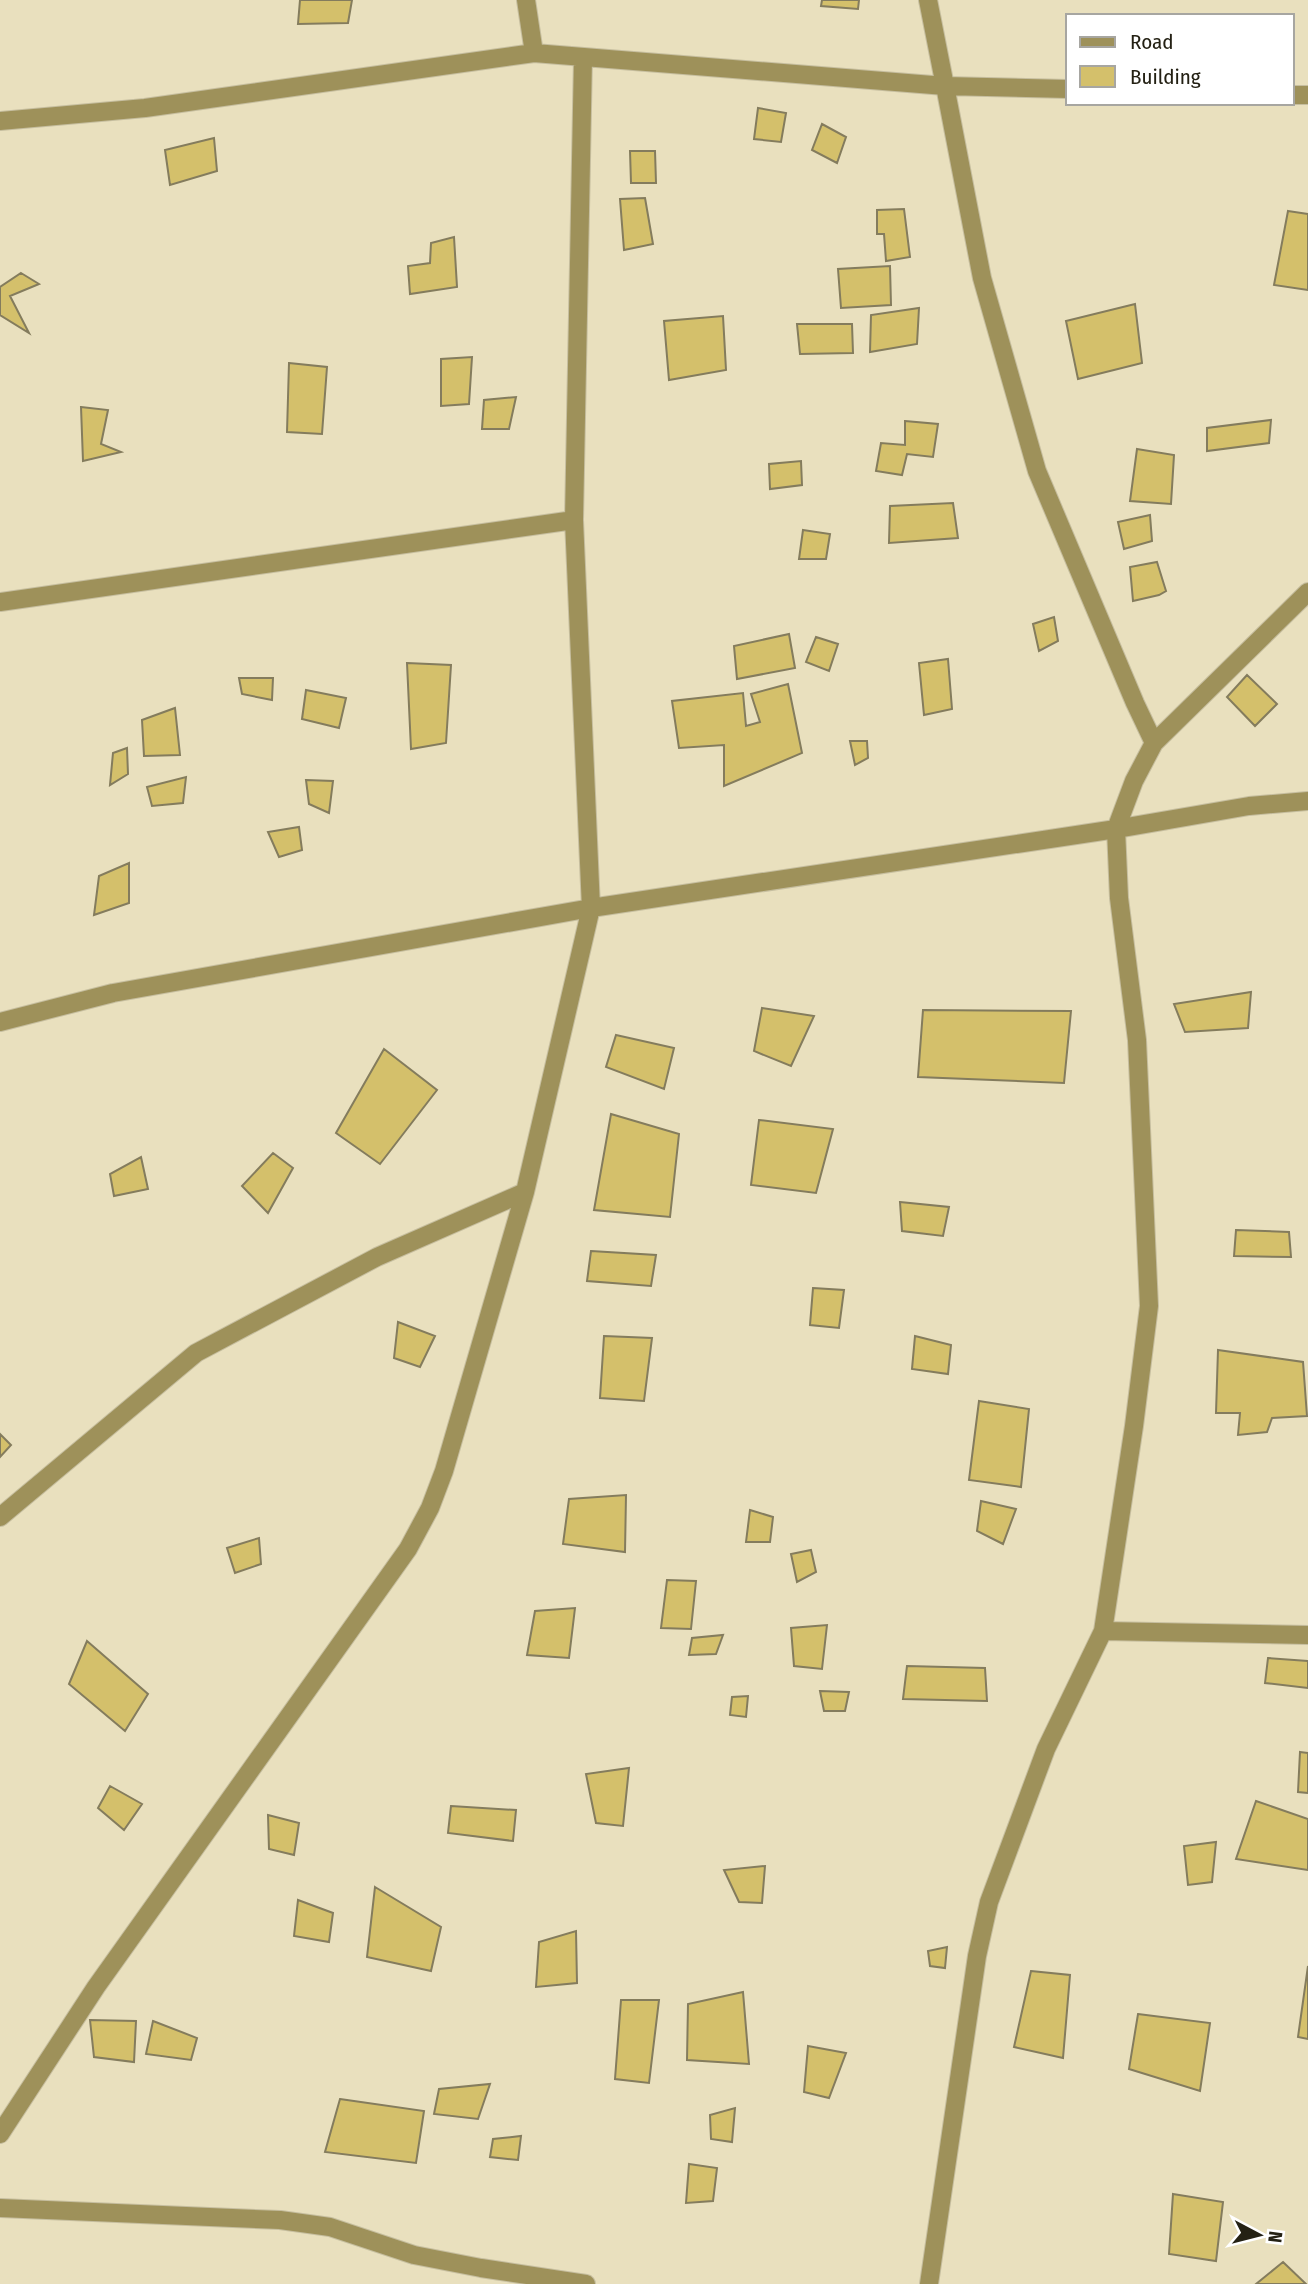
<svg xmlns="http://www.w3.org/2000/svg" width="1308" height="2284" viewBox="0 0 1308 2284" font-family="'Fira Sans Condensed',sans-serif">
  <rect width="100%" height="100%" fill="#e9e0be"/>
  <path fill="#d4c06b" stroke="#847c5d" stroke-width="2" d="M300 0H352L348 23 298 24Z
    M822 0H859L858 9 821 6Z
    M758 108 786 113 781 142 754 139Z
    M822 124 846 137 837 163 812 150Z
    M214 138 217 171 170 185 165 150Z
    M630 151H655L656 183H631Z
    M645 198 653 244 624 250 620 199Z
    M904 209 910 257 886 261 884 234H877V210Z
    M1288 211 1308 214V290L1274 285Z
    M454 237 457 287 410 294 408 266 430 263 431 243Z
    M890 266 891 305 841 308 838 269Z
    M21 273 39 284 10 296 29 333 0 315V287Z
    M1135 304 1142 363 1078 379 1066 321Z
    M919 308 917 344 870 352 871 315Z
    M723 316 726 370 669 380 664 321Z
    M797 324H852L853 353 800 354Z
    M472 357 469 404 441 406V359Z
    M289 363 327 367 322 434 287 432Z
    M516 397 509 429H482L484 400Z
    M81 407 108 410 101 444 121 452 83 461Z
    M1271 420 1269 443 1207 451V428Z
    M905 421 938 424 933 457 907 454 902 475 876 471 881 443 905 445Z
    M1137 449 1174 455 1171 504 1130 501Z
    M801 461 802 485 770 489 769 464Z
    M953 503 958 538 889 543 890 506Z
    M1150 515 1152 541 1124 549 1118 522Z
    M803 530 830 534 826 559H799Z
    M1157 562 1166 591 1159 595 1133 601 1130 567Z
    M1054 617 1058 641 1039 651 1033 624Z
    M789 634 795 668 737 679 734 646Z
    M816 637 838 644 829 671 806 662Z
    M948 659 952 709 924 715 919 663Z
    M407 663 451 665 446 743 411 749Z
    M1247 675 1277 704 1255 726 1227 697Z
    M239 678H273L272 700 242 694Z
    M788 684 802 753 724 786V745L679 748 672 701 743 693 746 726 760 722 751 694Z
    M306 690 346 698 339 728 302 719Z
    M175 708 180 755 144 756 142 720Z
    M850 741H867L868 758 855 765Z
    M127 748 128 774 110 785 113 753Z
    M186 777 183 803 152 806 147 787Z
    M306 780 333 781 329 813 309 804Z
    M299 827 302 850 279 857 268 832Z
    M129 863V903L94 915 99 876Z
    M1251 992 1248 1028 1185 1032 1174 1004Z
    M762 1008 814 1016 791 1066 754 1051Z
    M923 1010 1071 1011 1064 1083 918 1077Z
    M616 1035 674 1048 664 1089 606 1067Z
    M384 1049 437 1090 380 1164 336 1133Z
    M611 1114 679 1134 670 1217 594 1210Z
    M759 1120 833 1129 816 1193 751 1185Z
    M273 1153 293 1168 268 1213 242 1186Z
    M141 1157 148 1189 114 1196 110 1174Z
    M900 1202 949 1207 943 1236 902 1231Z
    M1236 1230 1289 1232 1291 1257 1234 1256Z
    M591 1251 656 1255 651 1286 587 1281Z
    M813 1288 844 1290 839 1328 810 1325Z
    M398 1322 435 1336 420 1367 394 1358Z
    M604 1336 652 1338 644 1401 600 1398Z
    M915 1336 951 1345 948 1374 912 1369Z
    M1218 1350 1303 1362 1307 1416 1272 1418 1267 1432 1238 1435 1240 1413H1216Z
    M979 1401 1029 1409 1021 1487 969 1480Z
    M0 1434 11 1445 0 1457Z
    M626 1495 625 1552 563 1544 569 1499Z
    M981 1501 1016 1509 1003 1544 977 1531Z
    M750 1510 773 1517 770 1542H746Z
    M259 1538 261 1564 235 1573 227 1548Z
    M811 1550 816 1572 797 1582 791 1554Z
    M667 1580 696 1581 691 1629 661 1628Z
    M575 1608 569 1658 527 1655 535 1611Z
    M827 1625 822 1669 794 1666 791 1628Z
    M723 1635 716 1654 689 1655 692 1638Z
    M87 1641 148 1694 125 1731 69 1684Z
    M1268 1658 1308 1661V1688L1265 1683Z
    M907 1666 985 1668 987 1701 903 1699Z
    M820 1691 849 1692 845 1711H824Z
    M748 1696 746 1717 730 1715 732 1697Z
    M1300 1752 1308 1753V1793L1298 1792Z
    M629 1768 623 1826 596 1823 586 1774Z
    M110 1786 142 1804 124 1830 98 1808Z
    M1256 1801 1308 1819V1870L1236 1859Z
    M451 1806 516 1810 513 1841 448 1833Z
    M268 1815 299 1823 294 1855 269 1849Z
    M1216 1842 1212 1882 1188 1885 1184 1846Z
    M765 1866 762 1903 739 1902 724 1870Z
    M375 1887 441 1927 431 1971 367 1957Z
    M298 1900 333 1913 329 1942 294 1936Z
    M576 1931 577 1983 536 1987 539 1942Z
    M947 1947 945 1968 930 1966 928 1951Z
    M1308 1966V2039L1298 2037Z
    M1031 1971 1070 1975 1063 2058 1014 2047Z
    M743 1992 749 2064 687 2060 688 2004Z
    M621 2000H659L649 2083 615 2079Z
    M1138 2014 1210 2023 1200 2091 1129 2069Z
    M90 2020 136 2021 134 2062 94 2057Z
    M153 2021 197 2038 191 2060 146 2054Z
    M808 2046 846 2053 829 2098 804 2092Z
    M490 2084 478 2119 434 2114 439 2089Z
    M340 2099 424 2111 416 2163 325 2152Z
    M735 2108 732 2142 711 2139 710 2115Z
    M521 2136 518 2160 490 2157 493 2139Z
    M689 2164 717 2168 713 2201 686 2203Z
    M1173 2194 1223 2202 1216 2261 1169 2254Z
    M1283 2262 1306 2284H1256Z"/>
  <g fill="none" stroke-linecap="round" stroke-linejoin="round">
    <g stroke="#c6be9f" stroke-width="20">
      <path id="street" d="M928 0 945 86 1068 89
        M534 53 945 86 982 278 1037 471 1135 703 1154 743
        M1292 95H1308
        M0 121 145 108 534 53 526 0
        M574 520 583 57
        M0 602 574 520 591 908 525 1192 444 1471 430 1508 408 1549 96 1987 0 2134
        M0 1022 113 993 591 908 1116 829 1249 806 1308 801
        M0 1517 196 1353 377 1257 525 1192
        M1103 1631 1308 1635
        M0 2208 280 2220 330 2227 414 2255 481 2268 586 2284
        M929 2284 977 1956 989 1902 1046 1749 1103 1631 1134 1426 1149 1306 1137 1040 1119 898 1116 829 1134 781 1154 743 1308 592"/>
    </g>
    <use href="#street" stroke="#9e915a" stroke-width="18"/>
  </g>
  <rect x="1066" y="14" width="228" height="91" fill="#ffffff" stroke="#a7a6a1" stroke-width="2"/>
  <rect x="1080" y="37" width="35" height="10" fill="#9e915a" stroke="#a7a6a1" stroke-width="2"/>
  <text x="1130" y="49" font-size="21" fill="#242114">Road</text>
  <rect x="1080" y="66" width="35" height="21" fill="#d4c06b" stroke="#a7a6a1" stroke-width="2"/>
  <text x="1130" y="84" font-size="21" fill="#242114">Building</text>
  <g transform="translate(1259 2235) rotate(97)" stroke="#ffffff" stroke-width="5" paint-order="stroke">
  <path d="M0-5L12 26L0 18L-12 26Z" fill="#242114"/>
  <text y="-10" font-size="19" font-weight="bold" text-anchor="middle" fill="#242114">N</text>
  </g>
</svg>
